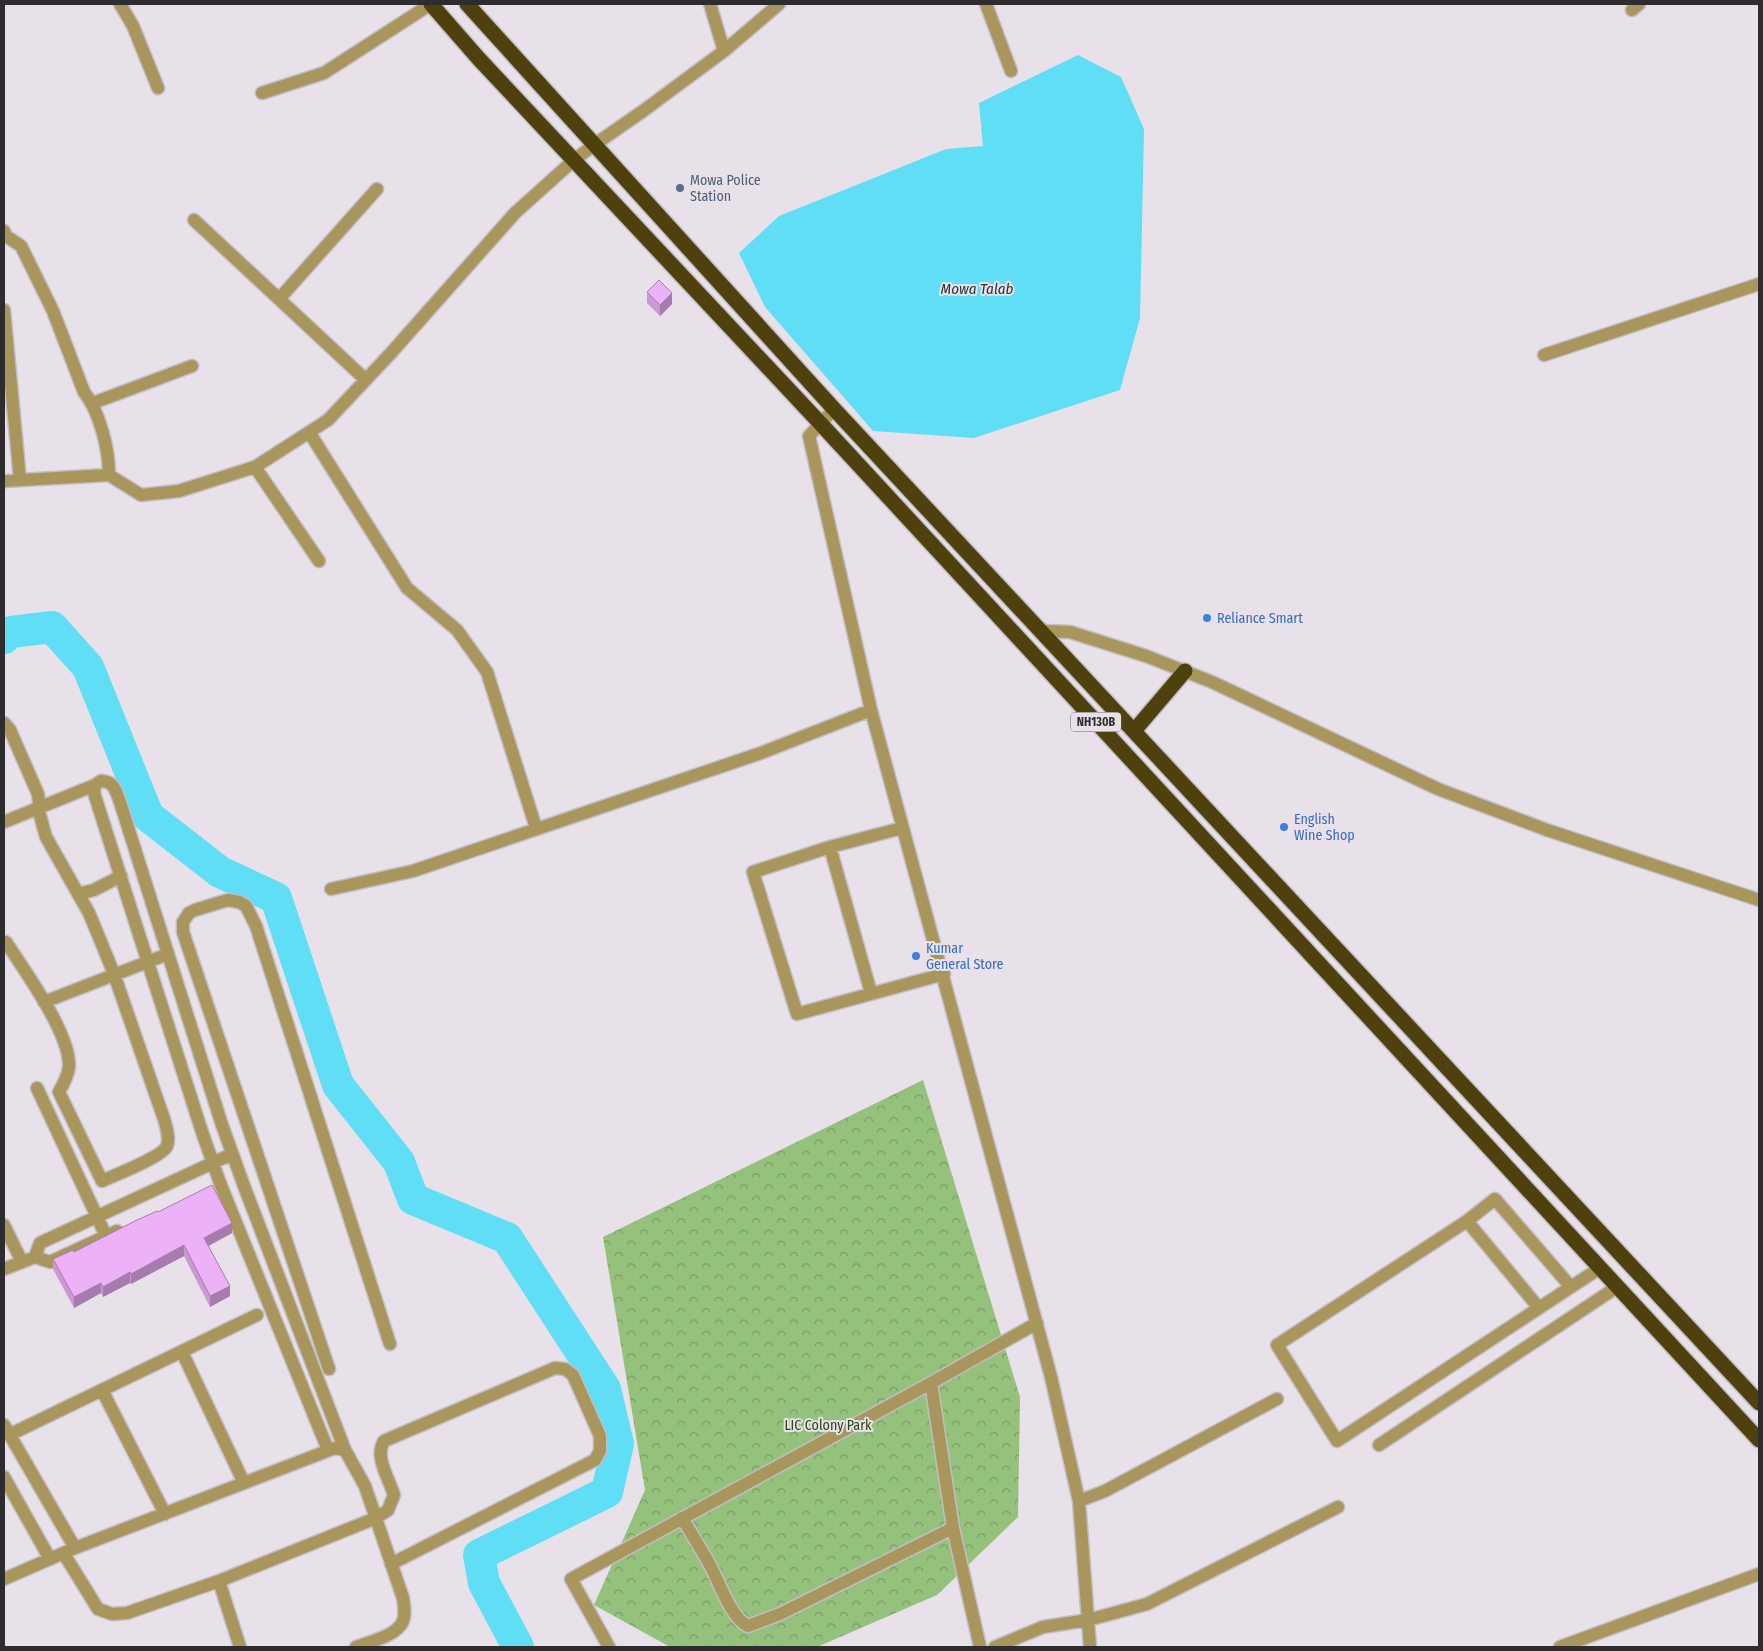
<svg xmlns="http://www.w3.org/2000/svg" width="1763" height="1651" viewBox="0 0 1763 1651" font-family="'Fira Sans Condensed',sans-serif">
  <defs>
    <pattern id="forest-crowns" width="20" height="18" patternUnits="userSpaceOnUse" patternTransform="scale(1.25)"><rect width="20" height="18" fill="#94c17c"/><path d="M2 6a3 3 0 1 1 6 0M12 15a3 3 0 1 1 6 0" fill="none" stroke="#799d66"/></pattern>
  </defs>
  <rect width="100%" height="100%" fill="#e9e1ea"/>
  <path fill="url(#forest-crowns)" d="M923 1080 1020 1397 1018 1517 937 1595 817 1647H670L594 1605 645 1490 603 1237Z"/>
  <path fill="#60def5" d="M1078 55 1121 77 1144 129 1140 318 1120 390 974 438 873 431 765 307 739 253 779 216 946 149 983 146 979 103Z"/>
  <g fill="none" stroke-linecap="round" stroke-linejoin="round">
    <path stroke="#60def5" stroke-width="32" d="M4 638 11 632 52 627 88 667 148 816 220 872 276 898 338 1085 399 1162 413 1199 507 1238 605 1389 618 1444 607 1492 479 1555 484 1583 518 1647"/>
    <g stroke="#c4bdc5" stroke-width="15">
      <path id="minor" d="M120 4 133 26 158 88
        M710 4 724 51
        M986 4 1011 71
        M1632 10 1639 4
        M262 93 324 73 431 4
        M194 220 366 380
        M4 231 6 236 21 246 53 311 84 392C100 412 109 450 109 475
        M279 299 377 189
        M4 310 20 480
        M1544 355 1759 284
        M93 403 192 366
        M834 409 809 436 871 710 1051 1377 1079 1501 1090 1647
        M309 432 407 588 457 630 487 672 536 828
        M255 467 319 561
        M4 481 109 475 141 495 179 491 255 467 328 420 391 353 515 213 574 160 594 145 643 111 724 51 779 4
        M1041 631 1070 632 1146 656 1212 682 1438 789 1547 830 1759 900
        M4 723 10 730 38 794 39 803 38 808 46 837 89 913 101 942 114 974 164 1119C166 1126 170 1138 167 1146 162 1157 115 1175 102 1181L59 1092C63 1085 68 1075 69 1067 71 1034 24 970 6 942
        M4 822 95 785
        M902 828 830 847 753 872 797 1014 944 974
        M830 847 871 993
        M331 889 413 871 761 753 871 710
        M78 894 94 890 121 876
        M44 1002 168 954
        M37 1088 106 1236
        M1467 1221 1495 1199 1571 1287
        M4 1225 22 1262
        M117 1231 50 1262 35 1257 40 1243 232 1154
        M4 1269 30 1259
        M1539 1308 1467 1221 1277 1345 1337 1441 1571 1287 1600 1268
        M182 1352 244 1483
        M329 1369 183 932V922L189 913 195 910 228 900 239 902 246 906 256 926 390 1344
        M102 1390 165 1514
        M4 1425 75 1548
        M9 1435 257 1315
        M1379 1445 1617 1287
        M328 1450 220 1183 202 1132 94 793 95 785 101 781C114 781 116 791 120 802L222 1125 244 1186 345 1450
        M4 1477 50 1559
        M1079 1501 1105 1491 1277 1399
        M682 1518C691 1533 701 1549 710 1565 719 1582 731 1618 748 1626L780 1614 953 1528 931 1383
        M953 1528 980 1647
        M64 1554 98 1609 112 1614 127 1613 219 1581 376 1518 388 1510 394 1495C389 1478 374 1457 384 1441L555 1368 565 1369 573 1375 600 1436V1451L595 1460 391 1564
        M4 1579 75 1548 335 1448 345 1450 365 1486 403 1598C404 1605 406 1614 403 1621 397 1636 369 1642 356 1647
        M219 1581 240 1647
        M609 1647 571 1579 931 1383 1037 1323
        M995 1647 1043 1627 1088 1620 1147 1604 1338 1507
        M1560 1647 1759 1574"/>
    </g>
    <g stroke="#c4bdc5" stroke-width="18">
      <path id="highway" d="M431 4 479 59 820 423 1759 1440
        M467 4 834 409 1759 1403
        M1134 731 1185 671"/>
    </g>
    <use href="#minor" stroke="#a8965d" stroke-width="12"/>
    <use href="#highway" stroke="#4f410d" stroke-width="15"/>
  </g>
  <path fill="#cb98d4" d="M647 292 672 304 660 316 647 303Z
    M158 1212 232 1233 209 1246 230 1296 210 1307 184 1256 131 1284 130 1283 103 1297 101 1293 74 1308 53 1269V1259L74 1252Z"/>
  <path fill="#a57cad" d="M672 293V304L660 316V305Z
    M232 1223V1233L204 1248V1238Z
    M184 1245V1256L131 1284V1274Z
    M130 1272V1283L103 1297V1287Z
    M101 1283V1293L74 1308V1297Z
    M230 1286V1296L210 1307V1296Z"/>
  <path fill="#ecb1f7" stroke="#a57cad" d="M659 280 672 293 660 305 647 292Z
    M212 1185 232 1223 204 1238 230 1286 210 1296 184 1245 131 1274 130 1272 103 1287 101 1283 74 1297 53 1259 73 1250 74 1252 137 1220 157 1211 158 1212Z"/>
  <circle fill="#5c6f8a" stroke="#e9e1ea" stroke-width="2" cx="680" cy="188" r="5"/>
  <g fill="#3f7fe0" stroke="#e9e1ea" stroke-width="2">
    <circle cx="1207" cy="618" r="5"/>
    <circle cx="1284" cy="827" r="5"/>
    <circle cx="916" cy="956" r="5"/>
  </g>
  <g text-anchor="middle" stroke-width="4" stroke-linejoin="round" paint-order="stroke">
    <rect fill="#e9e1ea" stroke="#676268" stroke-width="1" x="1071" y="712.5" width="50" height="19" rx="4"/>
    <g font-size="12" font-weight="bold" fill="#2f2c30">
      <text x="1096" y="726">NH130B</text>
    </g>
    <g font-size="14" fill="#4e5e75" stroke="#e9e1ea" text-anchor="start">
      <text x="690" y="185">Mowa Police<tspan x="690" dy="16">Station</tspan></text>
    </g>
    <g font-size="14" fill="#366cbe" stroke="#e9e1ea" text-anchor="start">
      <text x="1217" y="623">Reliance Smart</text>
      <text x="1294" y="824">English<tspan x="1294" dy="16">Wine Shop</tspan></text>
      <text x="926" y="953">Kumar<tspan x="926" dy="16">General Store</tspan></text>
    </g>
    <g font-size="14" fill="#274612" stroke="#e9e1ea">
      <text x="828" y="1430">LIC Colony Park</text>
    </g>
    <g font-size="15" font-style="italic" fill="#21373c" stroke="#e9e1ea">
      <text x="977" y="294">Mowa Talab</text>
    </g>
  </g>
  <rect width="1763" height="1651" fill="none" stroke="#2f2c30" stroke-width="10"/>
</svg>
